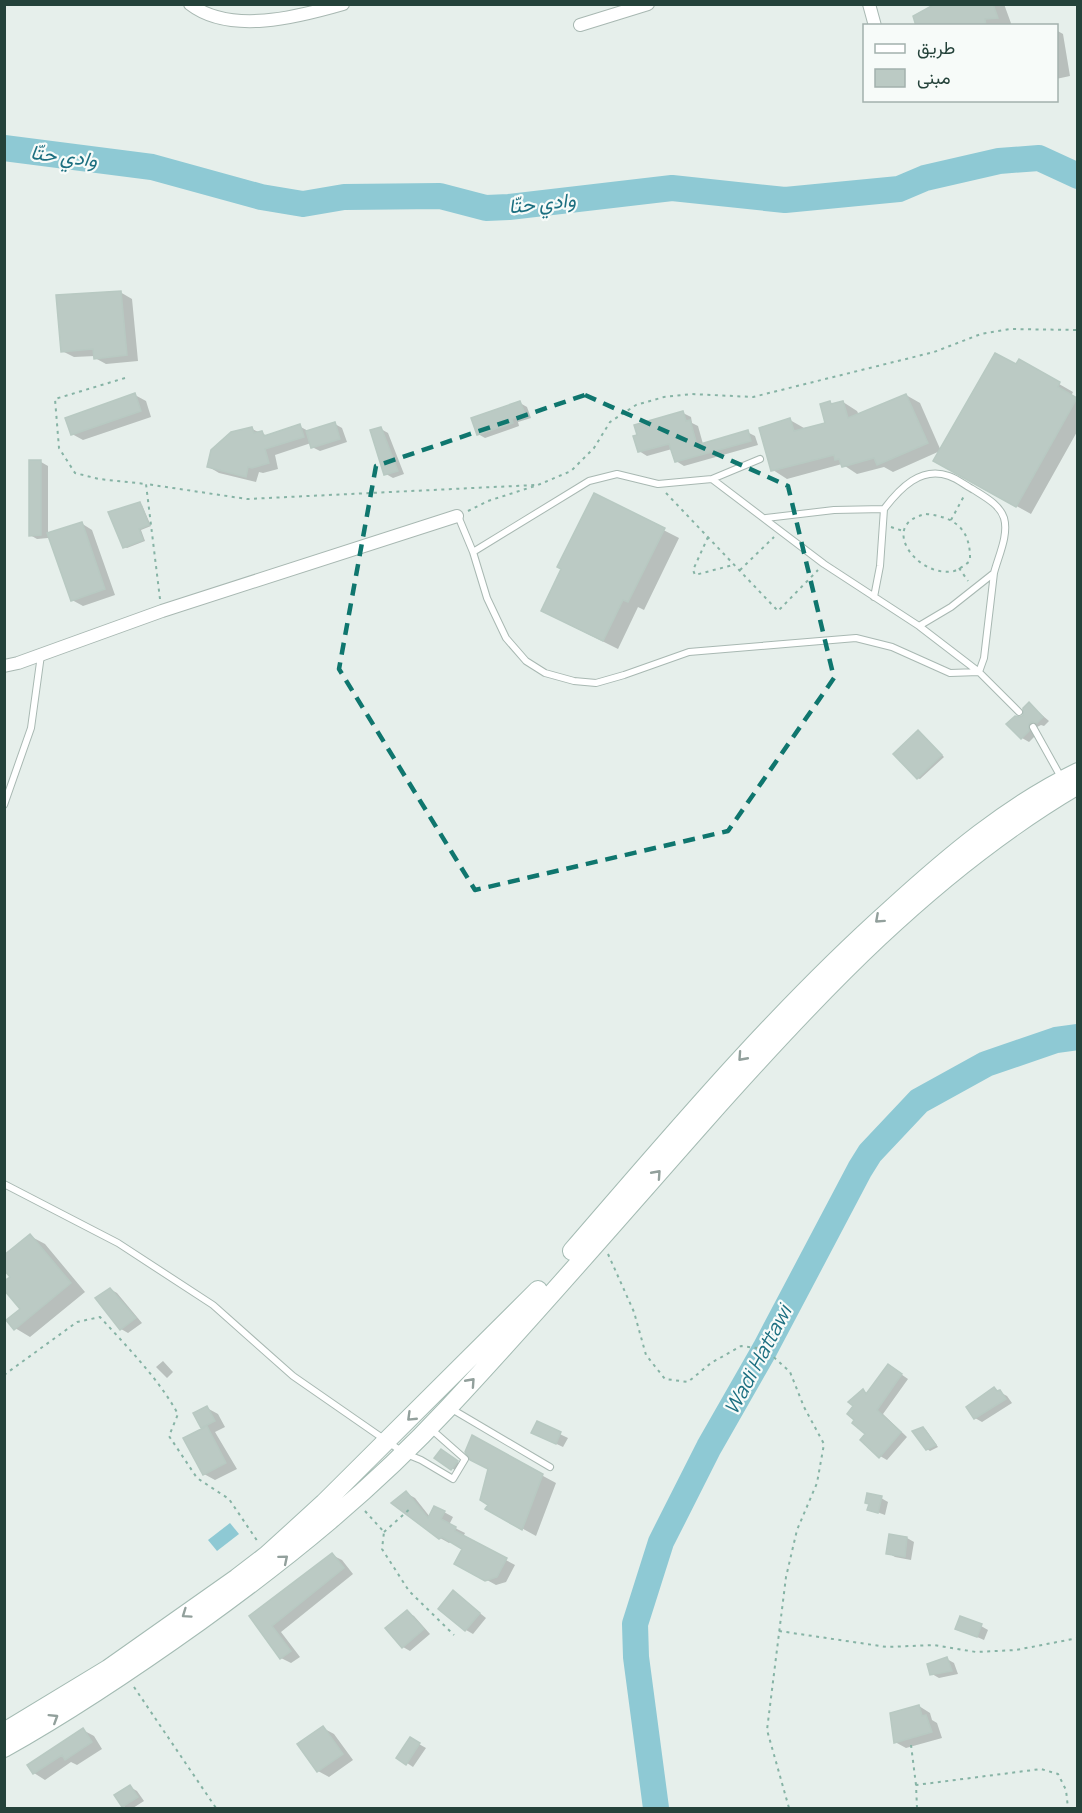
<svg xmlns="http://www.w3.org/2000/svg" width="1082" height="1813" viewBox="0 0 1082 1813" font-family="Manrope,Vazirmatn,sans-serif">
  <rect width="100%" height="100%" fill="#e6efeb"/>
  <path fill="#8ec9d4" d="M230 1523 239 1534 217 1551 208 1540Z"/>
  <path fill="#0003" d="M938 4H1004L1012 26H918Z
    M1056 30 1063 34 1070 76 1056 79Z
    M120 292 132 299 138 361 106 364 95 358V356L74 357 62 351Z
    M1019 361 1073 392 1071 396 1078 400V430L1031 514 935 461 940 451 893 472 884 467 857 474 842 464 787 479 773 470 790 420 804 428 827 424 830 403 834 405 843 402 857 411 859 415 906 395 920 403 941 451Z
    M135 395 146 401 151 417 83 440 72 434Z
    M520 403 527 407 531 418 518 422 519 426 485 438 478 434Z
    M683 413 691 417 692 423 698 426 703 444 747 432 755 436 758 445 684 466 676 461 672 449 647 456 639 451Z
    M335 424 342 428 347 442 320 451 312 447 311 443 275 455 278 469 263 473 259 472 256 482 219 473 209 467 252 429 268 436 299 426 310 432Z
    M381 429 388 433 404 474 393 478 386 474Z
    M31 462H41L48 466V538L37 539 30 535Z
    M595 495 679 538 644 610 638 607 618 649 558 619Z
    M139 503 142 505 151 526 141 530 145 541 127 548 124 547Z
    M81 523 92 530 115 595 83 606 72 600Z
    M1029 704 1049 721 1044 726 1041 725 1035 728 1036 735 1029 742 1022 738 1020 719 1025 716Z
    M921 734 944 757 920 779 917 778Z
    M30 1236 45 1244 85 1292 30 1337 15 1328 22 1309 12 1277Z
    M110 1289 117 1293 142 1323 128 1333 121 1329 97 1298Z
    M163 1361 173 1372 167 1378 156 1367Z
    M895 1370 908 1379 883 1414 907 1437 887 1460 880 1456 867 1434 863 1391 868 1394Z
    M994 1389 1007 1396 1012 1403 982 1422 975 1418 968 1408Z
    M207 1408 218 1414 225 1427 215 1432 237 1469 215 1480 204 1474 205 1428 202 1427Z
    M537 1423 568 1438 563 1447 540 1436Z
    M923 1428 926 1430 938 1447 930 1451 927 1449Z
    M473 1438 556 1483 536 1536 487 1509 490 1505 489 1469Z
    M447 1455 463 1466 458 1472 436 1458Z
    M406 1493 415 1498 430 1517 444 1512 453 1517 449 1525 465 1533 463 1537 515 1565 506 1582 496 1585 456 1563 464 1548 452 1541 449 1543 440 1538Z
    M881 1498 888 1502 885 1515 869 1509 870 1504Z
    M907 1538 914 1542 911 1560 895 1557 888 1553Z
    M332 1555 342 1560 353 1574 281 1632 300 1657 291 1663 281 1658 251 1617Z
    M454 1592 486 1618 473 1634 466 1630Z
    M407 1612 414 1616 430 1634 410 1651 403 1647Z
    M981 1626 988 1630 984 1640 957 1628Z
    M947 1659 954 1663 958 1674 939 1678 932 1674Z
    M919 1706 930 1713 932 1720 937 1723 942 1738 906 1748 895 1742Z
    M323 1728 334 1734 353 1760 329 1777 318 1771Z
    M83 1730 94 1736 102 1749 77 1765 71 1762 45 1780 34 1773Z
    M410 1739 426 1748 413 1767 407 1763Z
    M130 1787 137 1791 144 1801 133 1808H127L123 1806Z"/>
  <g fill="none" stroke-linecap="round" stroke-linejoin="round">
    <path stroke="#8ec9d4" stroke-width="26" d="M4 148 152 167 261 197 303 204 344 197 440 196 486 208 509 207 672 188 785 200 899 189 925 178 999 161 1039 158 1078 176
      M656 1808 636 1657 635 1624 661 1542 709 1447 765 1349 860 1169 870 1153 919 1101 986 1064 1056 1040 1078 1037"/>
  </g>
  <path fill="#bbcac4" stroke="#b8c9c2" stroke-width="1.5" d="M935 4H993L998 18 985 19 986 26H916L913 16Z
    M121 291 127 355 94 359 93 349 61 352 56 295Z
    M995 353 1016 364 1019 359 1060 382 1058 387 1077 398 1016 507 933 461Z
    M135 393 141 411 71 435 65 418Z
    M906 394 928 443 877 465 874 458 842 467 839 459 835 460 834 455 771 471 759 428 790 418 794 431 825 423 820 404 830 401 831 404 843 401 848 418Z
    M520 401 525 414 512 419 513 423 477 435 471 418Z
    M683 411 686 421 690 420 697 445 748 430 751 441 675 462 669 444 638 452 633 436 637 435 634 425Z
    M335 422 340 439 311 448 306 431Z
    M300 424 304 437 265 449 269 463 252 468 248 467 246 477 207 467 211 450 231 432 252 427 254 433 262 431 264 436Z
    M381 427 398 471 384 475 370 430Z
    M29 460H41V535L29 536Z
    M594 493 665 528 628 602 623 600 603 641 541 611 561 569 557 567Z
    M140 502 149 525 139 529 143 540 123 548 108 512Z
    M82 522 105 589 71 601 47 533Z
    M1029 702 1043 717 1037 723 1032 722 1029 724V731L1021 739 1006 724 1015 716 1020 717 1023 715V708Z
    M918 730 942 755 917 779 893 754Z
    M30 1234 71 1283 14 1330 6 1320 20 1309 4 1290V1281L10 1277 4 1270V1255Z
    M110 1288 136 1318 120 1330 95 1298Z
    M888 1364 902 1374 877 1410 901 1432 879 1458 860 1440 865 1434 852 1423 854 1420 847 1414 853 1406 848 1402 863 1389 866 1394Z
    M994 1387 997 1391 1000 1390 1006 1399 974 1419 966 1407Z
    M207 1406 215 1421 201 1428 193 1413Z
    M537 1421 561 1432 556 1444 531 1433Z
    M207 1426 226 1463 203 1475 183 1438Z
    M923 1427 936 1445 926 1450 912 1431Z
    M472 1435 543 1474 522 1530 485 1509 488 1505 480 1500 488 1469 470 1460 465 1452Z
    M441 1449 458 1461 451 1470 434 1458Z
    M406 1491 428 1518 434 1506 445 1511 441 1519 456 1527 455 1531 507 1558 497 1577 485 1581 454 1564 462 1549 442 1537 439 1539 391 1503Z
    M867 1493 882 1496 878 1513 867 1510 869 1504 865 1503Z
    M889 1534 907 1537 905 1557 886 1554Z
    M332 1553 344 1568 272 1626 291 1651 280 1659 249 1616Z
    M453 1590 480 1613 465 1631 438 1609Z
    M407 1610 424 1629 402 1648 385 1628Z
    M960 1616 982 1624 977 1637 955 1629Z
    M947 1657 952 1671 930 1675 927 1664Z
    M919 1705 922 1716 926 1715 932 1732 894 1743 890 1713Z
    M323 1726 343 1754 317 1772 297 1744Z
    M83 1728 92 1742 65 1760 62 1755 33 1774 27 1765Z
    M410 1737 420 1743 406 1765 396 1758Z
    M130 1785 138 1797 122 1807 114 1795Z"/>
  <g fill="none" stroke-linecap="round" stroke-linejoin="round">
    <g stroke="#a8b8b2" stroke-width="8">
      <path id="service" d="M712 479 760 459
        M884 509C900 488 921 466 949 476 958 479 966 486 974 490 985 497 1000 505 1004 518 1009 535 998 557 994 573
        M458 516 473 552 589 481 617 474 658 484 712 479 824 564 919 626 979 672 1019 712
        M766 518 834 510 884 509 880 566 874 597
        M473 552 487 598 506 638 526 661 545 673 574 681 596 683 624 675 689 652 856 638 892 647 950 673 979 672 984 658 994 573 951 607 919 626
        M1033 727 1062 779
        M4 805 31 728 41 655
        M4 1184 118 1243 213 1305 293 1376 404 1453 421 1460 453 1479 465 1459 431 1429
        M450 1408 550 1467"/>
    </g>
    <g stroke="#a8b8b2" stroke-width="14">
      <path id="minor" d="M190 4C230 35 298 17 343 4
        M869 4 875 26
        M580 25 648 4
        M4 666 18 663 162 611 457 516"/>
    </g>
    <g stroke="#a4bbb3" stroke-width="20">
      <path id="secondary" d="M572 1251C674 1133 775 1013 891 909 948 857 1008 806 1078 772
        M4 1732 108 1669 237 1578 267 1555 324 1503 538 1290
        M4 1748C72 1710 137 1666 200 1621 289 1557 373 1489 448 1408 536 1314 620 1216 705 1120 816 995 933 870 1078 785"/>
    </g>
    <path stroke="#86b3a5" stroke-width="2" stroke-dasharray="3 4.5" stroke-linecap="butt" d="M125 378 55 399 59 448 75 473 99 479 146 484
      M666 493 778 611 818 570
      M468 511 488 501 538 485 571 471 594 448 610 422 636 405 664 397 692 394 753 397 934 352 981 334 1010 329 1078 330
      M926 514C956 517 971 530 970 561 965 565 960 569 954 571 918 579 877 524 926 514Z
      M951 520 964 496
      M891 527 903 531
      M708 537 693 570 695 575 733 565
      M959 568 968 581
      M740 570 774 537
      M160 599 146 484 247 499 535 485
      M608 1254 634 1312 646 1355 665 1379 688 1382 711 1363 741 1346 765 1349 790 1372 804 1407 824 1444 817 1483 797 1530 786 1577 767 1730 789 1808
      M4 1375 77 1322 100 1317C128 1348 158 1378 178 1414L169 1436 197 1478 229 1499 258 1542
      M365 1511 384 1532 382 1549 409 1591 454 1635
      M384 1532 412 1507
      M779 1631 887 1647 934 1645 976 1652 1016 1650 1078 1638
      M134 1687 216 1808
      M911 1745 916 1785
      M917 1808 916 1785 1041 1769 1058 1774 1066 1790 1068 1808"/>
    <use href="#service" stroke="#fff" stroke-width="6"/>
    <use href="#minor" stroke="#fff" stroke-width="12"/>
    <use href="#secondary" stroke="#fff" stroke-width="18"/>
  </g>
  <defs><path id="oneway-chevron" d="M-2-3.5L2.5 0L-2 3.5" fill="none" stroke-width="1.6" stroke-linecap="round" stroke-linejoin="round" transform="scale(1.5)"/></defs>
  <g stroke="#92a09c">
    <use href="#oneway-chevron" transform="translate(879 919) rotate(138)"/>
    <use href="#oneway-chevron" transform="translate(742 1057) rotate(132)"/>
    <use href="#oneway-chevron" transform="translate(657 1174) rotate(-48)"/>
    <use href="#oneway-chevron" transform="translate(471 1382) rotate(-48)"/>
    <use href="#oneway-chevron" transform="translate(411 1417) rotate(136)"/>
    <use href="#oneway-chevron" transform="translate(284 1559) rotate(-40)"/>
    <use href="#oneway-chevron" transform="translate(186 1614) rotate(145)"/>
    <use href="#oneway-chevron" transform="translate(54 1718) rotate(-32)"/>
  </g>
  <path fill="none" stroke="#0f766e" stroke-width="4.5" stroke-dasharray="12 8" stroke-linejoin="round" d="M585 395 788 486 834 678 728 831 475 890 339 669 376 466Z"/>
  <g text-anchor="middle" stroke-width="4.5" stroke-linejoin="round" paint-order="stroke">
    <g font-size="20" font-style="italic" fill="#1c6f80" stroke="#f7fbf9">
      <text transform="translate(64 156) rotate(7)" y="7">وادي حتّا</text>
      <text transform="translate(542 203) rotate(-6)" y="7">وادي حتّا</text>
      <text transform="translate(758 1360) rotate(-62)" y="7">Wadi Hattawi</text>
    </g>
  </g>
  <rect width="1082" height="1813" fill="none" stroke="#24423a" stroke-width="12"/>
  <rect x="863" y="24" width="195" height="78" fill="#f7fbf9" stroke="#a3b1ad" stroke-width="1.5"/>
  <rect x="875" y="44" width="30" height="9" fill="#ffffff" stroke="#a3b1ad" stroke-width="1.5"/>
  <text x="917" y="54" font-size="18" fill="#24423a">طريق</text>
  <rect x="875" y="69" width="30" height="18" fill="#bbcac4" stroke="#a3b1ad" stroke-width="1.5"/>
  <text x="917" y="84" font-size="18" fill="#24423a">مبنى</text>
</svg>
